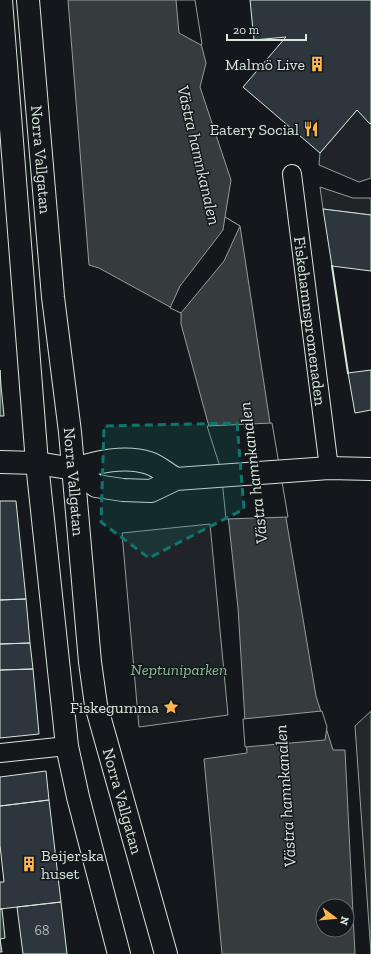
<svg xmlns="http://www.w3.org/2000/svg" width="371" height="954" viewBox="0 0 371 954" font-family="'Zilla Slab',serif">
  <rect width="100%" height="100%" fill="#14181c"/>
  <path fill="#202428" stroke="#939e99" d="M357 110 371 123V178L359 182 319 165 320 153Z
    M320 187 353 198H371V215L323 209Z
    M210 524 228 715 139 727 122 533Z"/>
  <path fill="#24282b" stroke="#939e99" d="M371 711V954L355 726Z"/>
  <path fill="#363b3e" stroke="#939e99" fill-rule="evenodd" d="M68 0H193L197 28 206 63 200 87 231 180 225 217 240 226 270 423 316 696 333 750H345L355 954H222L204 759 247 753 238 608 223 469 208 423 181 324V313L99 268 89 265ZM323 906H347V930H323Z"/>
  <path fill="#14181c" stroke="#939e99" d="M176 0H195L202 44 201 45 179 33Z
    M225 217 240 226 224 261 181 313 170 308 180 286 223 230Z
    M272 423 288 517 226 519 221 470 207 426Z
    M322 711 327 727 325 740 245 747 243 719Z"/>
  <path fill="#2c363c" stroke="#d8e6dc" d="M250 0H371V123L370 124 357 110 320 153 243 87 286 37 254 40Z
    M323 209 371 215V271L332 266Z
    M0 370 1 386 4 416H0Z
    M371 370V410L355 413 348 373Z
    M0 501H16L26 599 0 600Z
    M26 599 30 643 0 644V600Z
    M30 643 33 669 0 670V644Z
    M33 669 39 734 0 738V670Z
    M46 771 49 800 0 806V777Z
    M49 800 61 902 0 909V882H4L0 845V806Z
    M61 902 67 954H23L17 907Z
    M0 909H2L5 938 0 939 2 952H0Z"/>
  <g fill="none" stroke-linecap="round" stroke-linejoin="round">
    <g stroke="#d8e6dc" stroke-width="20">
      <g id="pedestrian">
        <path id="s1" d="M292 174 329 468"/>
        <path d="M0 753 67 746"/>
      </g>
    </g>
    <g stroke="#d8e6dc" stroke-width="24">
      <path id="minor" d="M0 462 37 463"/>
    </g>
    <g stroke="#d8e6dc" stroke-width="24">
      <path id="tertiary" d="M37 463 74 469 96 486 123 490 151 491 176 479 329 468 371 469
        M74 469C97 462 125 455 149 463 158 466 167 474 176 479"/>
    </g>
    <g stroke="#d8e6dc" stroke-width="24">
      <g id="secondary">
        <path d="M1 0 37 463 67 746 78 797 119 954"/>
        <path id="s2" d="M28 0 53 297 70 432 90 662 96 705 166 954"/>
      </g>
    </g>
    <use href="#pedestrian" stroke="#14181c" stroke-width="18"/>
    <use href="#minor" stroke="#14181c" stroke-width="22"/>
    <use href="#tertiary" stroke="#14181c" stroke-width="22"/>
    <use href="#secondary" stroke="#14181c" stroke-width="22"/>
    <path stroke="#d8e6dc" stroke-width="2" d="M332 266 348 373"/>
  </g>
  <path fill="#0f766e" fill-opacity="0.2" stroke="#0f766e" stroke-width="3" stroke-dasharray="8 5" stroke-linejoin="round" d="M237 423 244 509 149 558 101 522 104 426Z"/>
  <defs>
    <g id="building-bare" transform="scale(1.2)"><path d="M-4-6H4V6H1V3H-1V6H-4ZM-2.5-4.3h1.7v1.8h-1.7ZM.8-4.3h1.7v1.8H.8ZM-2.5-1h1.7V.8h-1.7ZM.8-1h1.7V.8H.8Z" fill="#ffb74d" stroke="#14181c" stroke-width="2.5" paint-order="stroke"/></g>
    <g id="restaurant-bare" transform="scale(1.2)"><path d="M-5-6h1v4h1v-4h1v4h1v-4h1v5L-1.5 .5V6h-2V.5L-5-1ZM5-6V6H3V1.5H1.5Q1.5-4 5-6Z" fill="#ffb74d" stroke="#14181c" stroke-width="2.5" paint-order="stroke"/></g>
    <g id="sight-bare" transform="scale(1.2)"><path d="M0-6L1.8-2.2L6-1.7L2.9 1.2L3.7 5.4L0 3.3L-3.7 5.4L-2.9 1.2L-6-1.7L-1.8-2.2Z" fill="#ffb74d" stroke="#14181c" stroke-width="2.5" paint-order="stroke"/></g>
  </defs>
  <g fill-rule="evenodd">
    <use href="#building-bare" x="317" y="64"/>
    <use href="#restaurant-bare" x="311" y="129"/>
    <use href="#sight-bare" x="171" y="707"/>
    <use href="#building-bare" x="29" y="864"/>
  </g>
  <g text-anchor="middle" stroke-width="3" stroke-linejoin="round" paint-order="stroke">
    <g font-size="14" fill="#adbab4">
      <text x="42" y="935">68</text>
    </g>
    <g font-size="16" fill="#d8e6dc" stroke="#14181c" text-anchor="end">
      <text x="305" y="70">Malmö Live</text>
      <text x="299" y="135">Eatery Social</text>
      <text x="159" y="713">Fiskegumma</text>
      <text x="41" y="861" text-anchor="start">Beijerska<tspan x="41" dy="18">huset</tspan></text>
    </g>
    <g font-size="16" fill="#d8e6dc" stroke="#14181c">
      <text dy="6" stroke="none"><textPath href="#s2" startOffset="160">Norra Vallgatan</textPath></text>
      <text dy="6" stroke="none"><textPath href="#s1" startOffset="148">Fiskehamnspromenaden</textPath></text>
      <text dy="6" stroke="none"><textPath href="#s2" startOffset="484">Norra Vallgatan</textPath></text>
      <text dy="6" stroke="none"><textPath href="#s2" startOffset="808">Norra Vallgatan</textPath></text>
    </g>
    <g font-size="16" font-style="italic" fill="#8ac095" stroke="#14181c">
      <text x="179" y="675">Neptuniparken</text>
    </g>
    <g font-size="17" font-style="italic" fill="#d8e6dc" stroke="#14181c">
      <text transform="translate(199 155) rotate(77)" y="6">Västra hamnkanalen</text>
      <text transform="translate(253 473) rotate(-97)" y="6">Västra hamnkanalen</text>
      <text transform="translate(285 796) rotate(-94)" y="6">Västra hamnkanalen</text>
    </g>
  </g>
  <g transform="translate(335 918) rotate(106)"><circle r="19" fill="#14181c" stroke="#626a69"/>
  <path d="M0-3L7 15L0 10L-7 15Z" fill="#ffb74d"/>
  <text y="-6" font-size="11" font-weight="bold" text-anchor="middle" fill="#d8e6dc">N</text>
  </g>
  <path d="M227 34v6h79v-6" fill="none" stroke="#d8e6dc" stroke-width="2"/>
  <text x="233" y="34" font-size="12" fill="#d8e6dc" stroke="#14181c" stroke-width="3" paint-order="stroke">20 m</text>
</svg>
